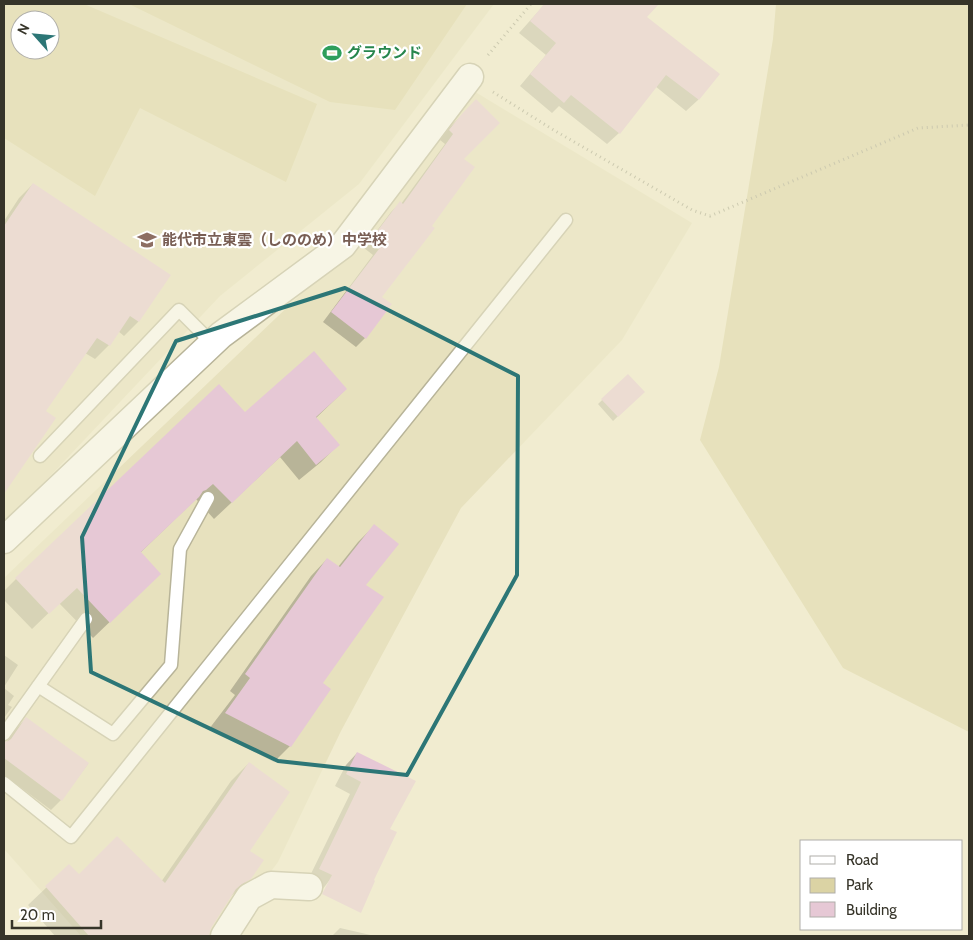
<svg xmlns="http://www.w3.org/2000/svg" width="973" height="940" viewBox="0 0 973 940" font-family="Cabin,'Noto Sans JP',sans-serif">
  <rect width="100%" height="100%" fill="#f1ecd0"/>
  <path fill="#e7e1be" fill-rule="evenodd" d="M4 4H494L359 184 220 296 4 525ZM20 20H50V50H20Z
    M472 90 692 223 622 340 461 508 341 731 278 862 223 936H81L4 849V578L345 252Z"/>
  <path fill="#dbd3a4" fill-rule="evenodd" d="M4 4H84L317 104 286 182 140 108 95 196 4 138ZM20 20H50V50H20Z
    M129 4H467L395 110 330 102Z
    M776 4H969V732L843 668 700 440 719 367 773 39Z"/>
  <path fill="#0003" d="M545 4H551L559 11 565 4H645L652 10 645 17 718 74 698 100 686 111 655 86 619 133 607 144 559 106 552 113 520 86 546 55 519 33Z
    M476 101 462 159 381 297 365 338 356 347 323 322 373 255 364 248 391 212 400 203 401 204 445 144 440 140 450 127Z
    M33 184 169 276 138 322 124 336 118 331 109 345 95 359 85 353 44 411 54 418 4 492V221L19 198Z
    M628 375 643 392 613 421 598 404Z
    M346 389 316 418 338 445 321 462 299 480 280 457 214 519 196 499 140 553 143 590 93 638 59 603 32 629 4 600V591L16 579 245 413Z
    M374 526 365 586 321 684 290 746 274 762 209 729 235 695 230 691 311 576 327 559 338 567 358 542Z
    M4 655 18 665 4 687Z
    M4 688 14 696 8 705 12 707 4 718Z
    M26 718 88 764 61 800 51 810 4 775V743H6L17 728Z
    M357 753 414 782 359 842 322 890 313 899 311 893 305 886 350 794 335 786 346 765Z
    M249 763 250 878 229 898 210 927 208 936H55L28 905 69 866 79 876 161 882 231 781Z
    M340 928 375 936H332Z"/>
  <path fill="#e6c8d5" d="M544 4H659L647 17 720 74 699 100 666 75 620 134 571 95 564 103 530 74 556 43 530 21Z
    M476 99 500 123 464 159 475 167 432 226 435 228 382 297 392 304 366 339 331 312 382 245 372 238 400 201 403 204 453 134 449 130 460 116Z
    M33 183 171 275 139 322 130 316 110 346 97 338 46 411 56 418 4 494V226Z
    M314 351 347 389 316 417 340 445 316 465 297 441 232 503 213 484 206 490 203 491 199 497 141 552 161 574 110 623 77 588 49 614 15 578 219 384 245 412Z
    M628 374 645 392 618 417 601 399Z
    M374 524 399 544 366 585 384 597 323 683 331 689 291 747 225 713 250 678 245 674 327 558 340 567Z
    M26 717 89 763 62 801 4 758V742L8 741 11 739Z
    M357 752 416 781 390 829 397 832 374 880 375 881 361 913 322 894 332 875 319 869 361 782 346 774Z
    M249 762 290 792 250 851 264 860 251 879 242 884 236 889 211 928 209 936H89L45 886 69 864 79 874 117 836 165 883Z"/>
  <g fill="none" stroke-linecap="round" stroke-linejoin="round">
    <g stroke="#b8b499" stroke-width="15">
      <path id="service" d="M40 456 179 310 212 343
        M38 686 113 734 171 665 180 549 208 498
        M4 734 86 619
        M4 783 71 837 566 220"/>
    </g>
    <g stroke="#b8b499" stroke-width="29">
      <path id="minor" d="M4 540 221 335 343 245 470 77
        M224 936 249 897 271 885 309 887"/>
    </g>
    <path stroke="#a19e89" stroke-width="3" stroke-dasharray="1 4" stroke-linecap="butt" d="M488 55 531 4
      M493 92 552 129 692 210 710 216 918 128 969 125"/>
    <use href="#service" stroke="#fff" stroke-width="12"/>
    <use href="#minor" stroke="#fff" stroke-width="26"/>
  </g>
  <path d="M0 0H973V940H0ZM345 288 518 376 517 575 407 775 278 761 91 672 82 537 176 341Z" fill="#f1ecd0" fill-opacity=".55" fill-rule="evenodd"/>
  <path fill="none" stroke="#2c7676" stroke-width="4" stroke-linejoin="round" d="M345 288 518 376 517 575 407 775 278 761 91 672 82 537 176 341Z"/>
  <defs>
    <g id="stadium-bare" transform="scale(1.5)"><path d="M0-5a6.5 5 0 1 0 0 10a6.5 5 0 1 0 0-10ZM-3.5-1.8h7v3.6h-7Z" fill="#2e9e5b" stroke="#fff" stroke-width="2.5" paint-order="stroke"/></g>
    <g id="school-bare" transform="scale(1.5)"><path d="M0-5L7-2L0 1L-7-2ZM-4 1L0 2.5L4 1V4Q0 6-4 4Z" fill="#8d6e63" stroke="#fff" stroke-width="2.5" paint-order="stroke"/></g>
  </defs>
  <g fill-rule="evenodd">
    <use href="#stadium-bare" x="332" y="53"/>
    <use href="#school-bare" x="147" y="240"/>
  </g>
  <g text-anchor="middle" stroke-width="4.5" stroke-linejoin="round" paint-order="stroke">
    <g font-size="15" font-weight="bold" fill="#27864d" stroke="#fff" text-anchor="start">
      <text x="347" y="58">グラウンド</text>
    </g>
    <g font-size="15" font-weight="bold" fill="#785e54" stroke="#fff" text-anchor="start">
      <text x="162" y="245">能代市立東雲（しののめ）中学校</text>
    </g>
  </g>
  <rect width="973" height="940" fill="none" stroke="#363429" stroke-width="10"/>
  <rect x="800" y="840" width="162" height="90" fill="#ffffff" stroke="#afaea9"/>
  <rect x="810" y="856" width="25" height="8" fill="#ffffff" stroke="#afaea9"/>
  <text x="846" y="865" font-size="15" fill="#363429">Road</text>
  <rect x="810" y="878" width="25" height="15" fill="#dbd3a4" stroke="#afaea9"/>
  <text x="846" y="890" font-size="15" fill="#363429">Park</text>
  <rect x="810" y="902" width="25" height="15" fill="#e6c8d5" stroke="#afaea9"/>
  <text x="846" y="915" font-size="15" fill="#363429">Building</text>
  <g transform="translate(35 35) rotate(297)"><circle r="24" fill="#ffffff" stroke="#afaea9"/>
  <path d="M0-4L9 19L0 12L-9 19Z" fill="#2c7676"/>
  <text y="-8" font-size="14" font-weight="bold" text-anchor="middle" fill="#363429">N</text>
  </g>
  <path d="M12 920v8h89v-8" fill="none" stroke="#363429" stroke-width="2.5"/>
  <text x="20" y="920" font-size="15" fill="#363429" stroke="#ffffff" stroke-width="4" paint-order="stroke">20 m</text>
</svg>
